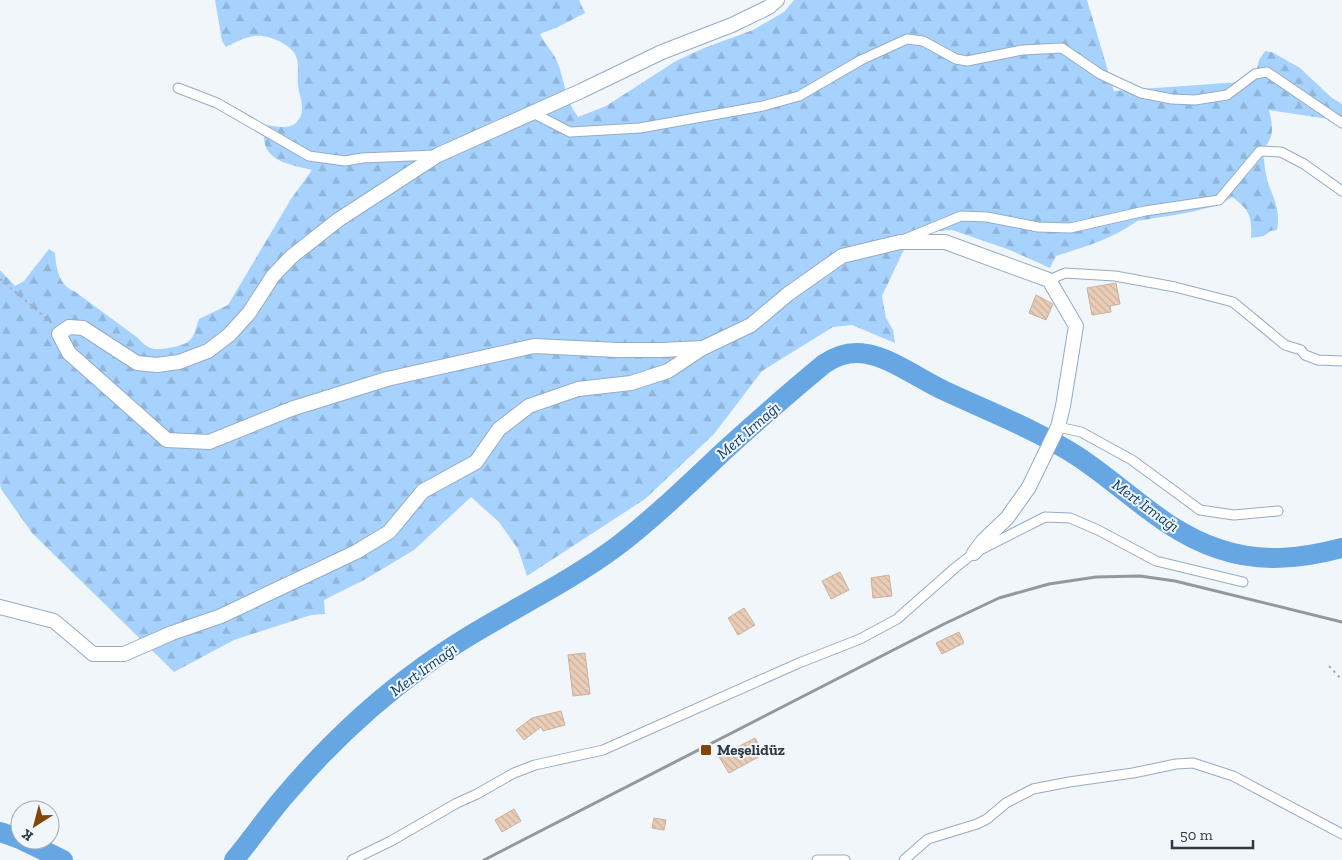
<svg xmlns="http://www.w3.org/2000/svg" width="1342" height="860" viewBox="0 0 1342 860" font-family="'Zilla Slab',serif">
  <defs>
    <pattern id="forest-firs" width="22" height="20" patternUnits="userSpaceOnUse" patternTransform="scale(1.25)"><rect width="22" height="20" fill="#a7d2fd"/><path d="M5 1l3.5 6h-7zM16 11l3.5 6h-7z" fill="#90b5da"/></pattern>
    <pattern id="building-back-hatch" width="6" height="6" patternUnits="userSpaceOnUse" patternTransform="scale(1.25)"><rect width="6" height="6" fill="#eacdb7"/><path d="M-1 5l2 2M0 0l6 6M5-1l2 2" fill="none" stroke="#c9b19f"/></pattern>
  </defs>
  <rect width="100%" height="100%" fill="#f1f6fb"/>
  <path fill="url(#forest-firs)" d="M215 0H579L585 13 558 27 540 34C544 44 553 51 557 61 565 81 565 100 578 117L606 106 676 61 704 48 753 30 784 12 794 0H1087L1114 91 1254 81 1259 60 1265 51 1272 52 1300 68 1332 98 1342 104V121L1269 110C1273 129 1275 134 1263 150 1264 161 1265 172 1268 183 1274 199 1281 212 1277 230L1270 231 1264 236 1251 238C1252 216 1250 210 1232 197 1212 212 1163 216 1137 221 1115 238 1081 248 1056 256L1050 268 1010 250 952 230 909 233 908 241 882 296 886 318 893 330 895 343 852 325 833 327 762 371 714 434 645 499 527 576 518 549 499 522 471 497 414 550 364 580 324 600 325 614 311 615 234 640 174 672 32 533 1 489 0 483V270L15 286 24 281 49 249 55 253C56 267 59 286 74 291L138 338C141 342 148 348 154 349 162 350 184 346 189 341 195 336 196 327 199 319L228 305 291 199 312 170C287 164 256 160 266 125 275 126 288 130 296 123 307 112 300 99 298 86 297 77 299 67 297 59 294 45 268 34 255 36 245 37 236 42 226 47L222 41Z"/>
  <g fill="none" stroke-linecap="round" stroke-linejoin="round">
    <path stroke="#65a6e3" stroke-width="20" d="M0 832 20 839
      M22 840 63 860
      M234 860C251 840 265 819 282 799 324 749 371 704 424 666 485 621 555 592 616 547 654 518 689 484 724 451 757 421 790 392 824 364 837 355 851 351 867 354 889 357 923 381 945 391 990 412 1035 429 1077 456 1126 488 1162 530 1219 549 1260 563 1301 559 1342 548"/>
  </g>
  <path fill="url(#building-back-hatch)" stroke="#cdb09b" d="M1116 283 1120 304 1110 306 1111 312 1092 315 1087 288Z
    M1036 295 1053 304 1046 320 1029 313Z
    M840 572 849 590 831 599 822 581Z
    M889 575 892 596 873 598 871 578Z
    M744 608 755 625 738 635 728 618Z
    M959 632 964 643 942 654 936 643Z
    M585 653 590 694 573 696 568 655Z
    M561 711 565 725 543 731 541 727 524 740 516 730 532 718Z
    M755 738 764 754 729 773 719 757Z
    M514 809 521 821 502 832 495 820Z
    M654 818 666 820 664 830 652 828Z"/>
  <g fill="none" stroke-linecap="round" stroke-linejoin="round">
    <g stroke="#94acc4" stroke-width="11">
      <path id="street" d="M178 88 217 103 309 156 345 161 362 158 435 155
        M533 113 570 132 640 128 763 106 799 96 861 60 907 39 923 41 956 59 967 61 1022 50 1062 48 1100 74 1141 93 1172 99 1195 100 1227 95 1255 74 1267 72 1342 123
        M905 239 961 216 987 217 1038 227 1070 228 1145 211 1219 200 1260 151 1281 152 1304 164 1342 191
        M1049 280 1065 273 1115 276 1175 287 1233 302 1285 345 1301 350 1305 355 1318 360 1342 361
        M1058 427 1081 432 1132 460 1200 510 1234 515 1278 511
        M352 860 391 841 457 803 477 794 514 773 535 765 603 750 799 663 860 639 897 619 956 567 974 553 1045 517 1070 518 1098 530 1156 561 1243 582
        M817 860H845
        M904 860 928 839 977 824 987 819 1006 803 1033 789 1069 782 1133 773 1176 764 1193 763 1233 776 1342 834"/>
    </g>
    <g stroke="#94acc4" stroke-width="16">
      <path id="secondary" d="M777 0 769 7 732 25 662 52 581 91 438 155 338 220 291 257 273 276 249 313 229 335 208 351 179 362 157 365 137 363 83 328 69 327 59 334 69 353 167 440 209 442 291 409 387 379 534 346 617 350H661L703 348 751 325 788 294 842 256 900 242H945L1049 280 1076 326 1063 406 1058 427 1029 487 1007 518 983 541 974 553
        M0 607 54 621 93 654H124L172 633 221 616 356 552 389 532 423 491 476 462 499 429 529 406 578 389 631 383 668 371 701 349"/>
    </g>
    <path stroke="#a5acb3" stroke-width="2" stroke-dasharray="2.5 4" stroke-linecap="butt" d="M0 279 53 324
      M1329 666 1342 680"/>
    <use href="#street" stroke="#fff" stroke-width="9"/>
    <use href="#secondary" stroke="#fff" stroke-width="14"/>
    <path stroke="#9198a0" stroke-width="3" d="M484 860 944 624 999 598 1049 584 1096 577 1140 576 1175 581 1342 622"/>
  </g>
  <rect fill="#834604" stroke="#f1f6fb" stroke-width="2" x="700" y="744" width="12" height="12" rx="2.5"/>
  <g text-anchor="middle" stroke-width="4" stroke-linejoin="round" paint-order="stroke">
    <g font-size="15" font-weight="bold" fill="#2f3943" stroke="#f1f6fb" text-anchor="start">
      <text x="717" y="755">Meşelidüz</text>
    </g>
    <g font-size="16" font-style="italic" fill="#0f4067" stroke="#f1f6fb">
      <text transform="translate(748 430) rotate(-41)" y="6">Mert Irmağı</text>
      <text transform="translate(1146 505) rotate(36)" y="6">Mert Irmağı</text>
      <text transform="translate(423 669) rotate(-36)" y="6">Mert Irmağı</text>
    </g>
  </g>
  <g transform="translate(35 825) rotate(216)"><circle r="24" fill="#f1f6fb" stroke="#a3aab1"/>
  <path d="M0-4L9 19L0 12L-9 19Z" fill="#834604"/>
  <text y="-8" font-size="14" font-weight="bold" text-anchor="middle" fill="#2f3943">K</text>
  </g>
  <path d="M1172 840v8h81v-8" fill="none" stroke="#2f3943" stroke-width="2.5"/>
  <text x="1180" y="840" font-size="15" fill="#2f3943" stroke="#f1f6fb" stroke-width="4" paint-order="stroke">50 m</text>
</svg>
